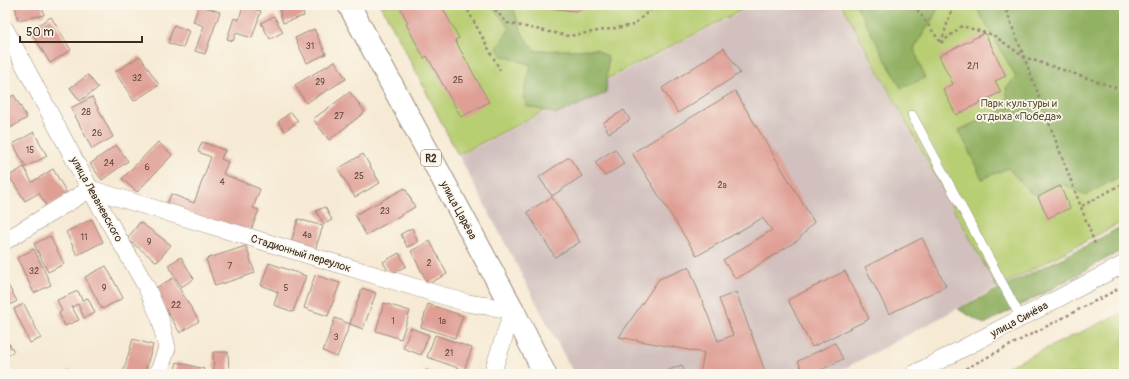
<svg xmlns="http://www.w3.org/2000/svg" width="1129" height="379" viewBox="0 0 1129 379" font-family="Pangolin,sans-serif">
  <rect width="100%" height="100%" fill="#fbf7ec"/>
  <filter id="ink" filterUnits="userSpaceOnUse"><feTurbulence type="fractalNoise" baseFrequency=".025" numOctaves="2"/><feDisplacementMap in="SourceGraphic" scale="8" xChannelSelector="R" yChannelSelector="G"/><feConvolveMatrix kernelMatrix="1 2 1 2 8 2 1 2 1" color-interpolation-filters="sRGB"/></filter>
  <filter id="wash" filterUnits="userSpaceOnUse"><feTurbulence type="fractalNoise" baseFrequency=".012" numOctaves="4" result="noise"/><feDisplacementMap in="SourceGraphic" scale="16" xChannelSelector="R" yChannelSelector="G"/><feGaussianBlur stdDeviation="0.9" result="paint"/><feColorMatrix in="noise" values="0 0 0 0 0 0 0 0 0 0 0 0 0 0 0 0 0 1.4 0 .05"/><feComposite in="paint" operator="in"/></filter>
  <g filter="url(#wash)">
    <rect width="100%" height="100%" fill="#f6ead4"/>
    <path fill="#d1c0bd" d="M755 5H841L996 288 834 374H574L459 156Z"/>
    <path fill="#b8ce72" stroke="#7a7c48" d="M381 5H752L458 155 404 48Z
      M842 5H1124V221L997 288Z
      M1124 312V374H992Z"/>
    <path fill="#92b164" stroke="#666e41" d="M490 5H514L513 7 523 35 535 51 596 49 608 57 606 93 557 114 526 106 523 96 531 65 501 55 497 48 510 28Z
      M856 5H940L937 11 914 49 925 78 901 88Z
      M975 5H1124V174L1086 195 1061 183 1033 195 1008 168 982 179 959 130 1009 107 1006 88 1016 77Z
      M1124 225V249L1046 292 984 324 958 309 1082 248Z"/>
    <g id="blocks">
      <path fill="#df9f95" d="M15 5H42L44 15 18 20Z
        M199 5 220 12 205 54 195 51 204 26 193 22Z
        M243 5 261 11 252 38 236 33 233 41 227 39 234 18 239 20Z
        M278 5H301L304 16 283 23Z
        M399 5H436L437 7 441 5 459 38 455 40 489 102 461 117 427 56 424 58 406 24 408 23Z
        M549 5H596V6L575 11 548 8Z
        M274 16 283 32 270 39 261 23Z
        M51 17 71 50 50 63 30 30Z
        M174 25 189 31 183 48 168 43Z
        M314 29 326 54 307 63 295 38Z
        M985 33 1006 76 995 81 1001 92 956 115 943 89 953 84 939 56Z
        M724 48 740 73 678 113 662 88Z
        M140 56 159 85 134 101 115 72Z
        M335 61 346 79 306 103 295 85Z
        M88 75 98 88 80 101 70 88Z
        M735 91 814 222 798 240 736 279 723 260 772 230 762 218 697 256 632 153Z
        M350 92 365 112 329 140 313 119Z
        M14 95 27 118 5 131V100Z
        M92 97 113 137 92 149 71 108Z
        M624 110 630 120 609 133 603 123Z
        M291 112 298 121 285 131 278 122Z
        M34 132 47 156 26 167 13 144Z
        M158 142 172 155 137 192 122 179Z
        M202 142 225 150 221 159 228 162 223 174 260 189 253 208 259 210 249 235 167 204 171 194 194 203 211 157 198 152Z
        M116 145 128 161 102 180 90 164Z
        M615 149 624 164 605 176 595 162Z
        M363 154 380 183 355 197 338 169Z
        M569 157 582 176 552 196 539 177Z
        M24 167 32 182 53 169 68 195 47 207 39 193 25 201 9 176Z
        M1060 186 1070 208 1048 218 1038 197Z
        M405 188 415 207 366 235 355 215Z
        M552 197 580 242 555 257 527 212Z
        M325 207 332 220 324 224 316 211Z
        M92 219 103 242 77 255 66 232Z
        M298 219 323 226 315 250 291 243Z
        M140 222 171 245 157 262 127 239Z
        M412 228 418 242 407 247 401 234Z
        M50 236 64 264 48 272 34 244Z
        M922 238 946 286 889 314 865 267Z
        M430 241 447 274 428 284 411 251Z
        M246 246 255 273 215 286 206 259Z
        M34 249 51 285 34 293 17 258Z
        M399 253 406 266 390 275 383 262Z
        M181 257 194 279 181 287 168 265Z
        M269 263 306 276 293 312 274 305 278 292 261 285Z
        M106 266 123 298 102 309 85 277Z
        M689 267 718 341 733 335 719 299 736 292 766 374H700L704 353 619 337 659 279Z
        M845 271 869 319 812 347 788 300Z
        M315 275 340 283 328 316 304 308Z
        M173 278 199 321 180 333 154 289Z
        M5 280 17 301 5 308Z
        M362 288 376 293 363 329 350 324Z
        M78 291 82 300 88 298 95 313 84 318 78 304 72 307 79 320 65 326 59 313 62 311 57 300Z
        M384 303 410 311 401 339 376 331Z
        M24 304 41 338 30 343 14 309Z
        M428 304 463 316 455 338 421 327Z
        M335 318 350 324 337 357 323 351Z
        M411 328 429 335 421 355 403 348Z
        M435 335 472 348 464 370 427 357Z
        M5 338 14 351 5 358Z
        M133 339 153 345 144 374H131L123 372Z
        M835 343 843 359 813 374H804L798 361Z
        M213 352H228L229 374H214Z
        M177 362 204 369 202 374H174Z
        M682 365 685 374H659Z
        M68 370 79 374H67Z
        M426 370 436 374H425Z"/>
    </g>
  </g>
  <g filter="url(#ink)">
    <use href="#blocks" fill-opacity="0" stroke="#988a79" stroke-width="1"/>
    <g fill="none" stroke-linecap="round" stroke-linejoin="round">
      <g stroke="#988a79" stroke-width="10">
        <path id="service" d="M912 115 1021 318"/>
      </g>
      <g stroke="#988a79" stroke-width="18">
        <path id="minor" d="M5 29 90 189 146 286 160 318 167 348 158 374
          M90 189 467 303 513 310 492 374
          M5 241 90 189
          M914 374 1124 264"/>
      </g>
      <g stroke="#988a79" stroke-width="24">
        <path id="primary" d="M349 5 513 310 545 374"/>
      </g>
      <path stroke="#988a79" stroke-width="2.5" stroke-dasharray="3 3" stroke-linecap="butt" d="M465 5 500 70
        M491 5 507 23 569 36 633 25 656 5
        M914 5 941 43
        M1004 5 1024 57 1117 88 1124 87
        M941 43 962 26 993 35 1024 57 1095 244
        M941 43 953 5
        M1082 206 1124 183
        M955 374 1124 286"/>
      <use href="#service" stroke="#fff" stroke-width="9"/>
      <use href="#minor" stroke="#fff" stroke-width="17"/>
      <use href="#primary" stroke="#fff" stroke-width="22"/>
    </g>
  </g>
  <g text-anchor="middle" stroke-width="3.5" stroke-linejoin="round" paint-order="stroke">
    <g font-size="9" fill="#64473c">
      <text x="310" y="49">31</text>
      <text x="973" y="69">2/1</text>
      <text x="137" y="81">32</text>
      <text x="458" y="83">2Б</text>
      <text x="320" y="85">29</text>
      <text x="86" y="115">28</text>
      <text x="339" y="119">27</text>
      <text x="97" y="136">26</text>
      <text x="30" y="153">15</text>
      <text x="109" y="166">24</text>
      <text x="147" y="170">6</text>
      <text x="359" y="179">25</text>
      <text x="222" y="185">4</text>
      <text x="722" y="188">2а</text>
      <text x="385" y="214">23</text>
      <text x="307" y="238">4а</text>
      <text x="84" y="240">11</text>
      <text x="149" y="245">9</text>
      <text x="429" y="266">2</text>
      <text x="230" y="269">7</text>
      <text x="34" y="274">32</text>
      <text x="104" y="291">9</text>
      <text x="286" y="291">5</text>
      <text x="176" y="308">22</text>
      <text x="393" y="324">1</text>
      <text x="442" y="324">1а</text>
      <text x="336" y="340">3</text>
      <text x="449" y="356">21</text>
    </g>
    <rect fill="#fbf7ec" stroke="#75685c" stroke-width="1" x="421" y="150" width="20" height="16" rx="3"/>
    <g font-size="10" font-weight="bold" fill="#3b2a1e">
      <text x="431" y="162">R2</text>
    </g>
    <g font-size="11" fill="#5a5333" stroke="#fbf7ec">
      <text x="1019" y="107">Парк культуры и<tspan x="1019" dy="13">отдыха «Победа»</tspan></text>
    </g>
    <g font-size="11" fill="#3b2a1e" stroke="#fbf7ec">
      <text transform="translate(97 199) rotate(61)" y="4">улица Леваневского</text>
      <text transform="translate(459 210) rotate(62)" y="4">улица Царёва</text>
      <text transform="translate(301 253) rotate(17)" y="4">Стадионный переулок</text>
      <text transform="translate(1019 319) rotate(-28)" y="4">улица Синёва</text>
    </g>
  </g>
  <rect width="1129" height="379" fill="none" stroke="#fbf7ec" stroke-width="20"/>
  <path d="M20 36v6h122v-6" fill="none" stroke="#3b2a1e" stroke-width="2"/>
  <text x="26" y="36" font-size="12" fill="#3b2a1e" stroke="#fbf7ec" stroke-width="3" paint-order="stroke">50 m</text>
</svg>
